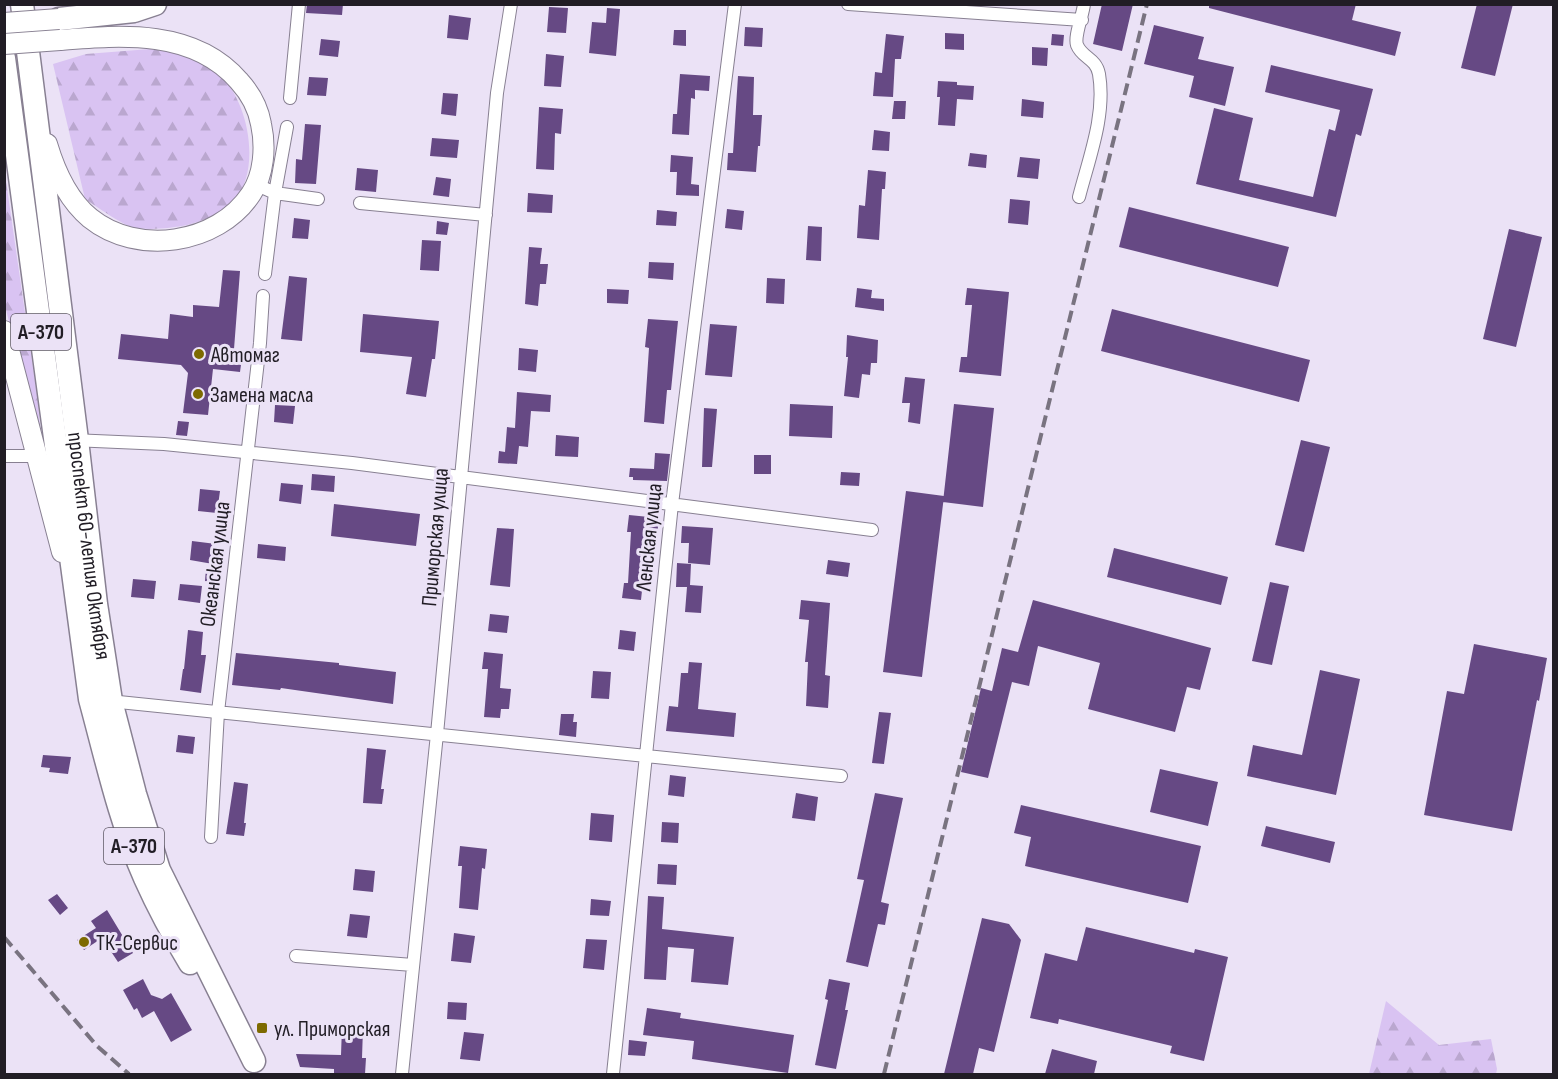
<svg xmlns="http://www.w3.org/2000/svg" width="1558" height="1079" viewBox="0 0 1558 1079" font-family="'Sofia Sans Condensed',sans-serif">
  <defs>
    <pattern id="forest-firs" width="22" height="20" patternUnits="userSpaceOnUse" patternTransform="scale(1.5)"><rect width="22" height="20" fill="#d9c3f2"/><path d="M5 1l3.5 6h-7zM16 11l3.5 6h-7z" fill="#baa7cf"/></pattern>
  </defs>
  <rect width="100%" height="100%" fill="#ebe2f6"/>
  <path fill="url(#forest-firs)" d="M150 49C173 51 200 57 218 73 248 99 262 167 235 200 224 213 203 221 187 225 172 228 147 231 132 227 121 224 96 206 85 199L53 64 86 54Z
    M4 167 38 403 42 449 5 306Z
    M1386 1001 1439 1045 1491 1039 1497 1069 1496 1074H1369Z"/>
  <path fill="#664984" d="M307 4H343L342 15 306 13Z
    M1102 4H1133L1122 51 1093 44Z
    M1209 4H1356L1352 20 1401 32 1395 56 1209 8Z
    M1477 4H1513L1495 76 1461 68Z
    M549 7 568 8 566 33 547 32Z
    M607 8 620 9 616 56 589 53 592 22 606 23Z
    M449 15 471 18 468 40 447 38Z
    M1154 25 1204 37 1198 59 1234 67 1225 106 1189 97 1194 76 1144 64Z
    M745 27 763 28 762 47 744 46Z
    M674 30H686V46L673 45Z
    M945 33 964 34V50L945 49Z
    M886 34 904 36 901 59H895L893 97 873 96 875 72 882 73Z
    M1052 34 1064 35 1063 46 1051 45Z
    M321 39 340 41 338 57 319 55Z
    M1032 47 1048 48 1047 66 1032 65Z
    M546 54 564 56 561 87 544 86Z
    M1271 65 1373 89 1361 136 1356 134 1336 217 1196 184 1214 108 1253 118 1239 180 1313 197 1329 129 1335 131 1340 110 1265 92Z
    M680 74 710 76 709 91 695 90V99L691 98 689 135 672 134 673 114H677Z
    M738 76 754 77 753 115H762L760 146H758L756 172 727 170 728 153H733Z
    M309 77 328 78 326 96 307 95Z
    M938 81 957 82V85L974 86 973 100 957 99 955 126 938 125 940 97H937Z
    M443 93 458 94 456 116 441 114Z
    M1022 99 1044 102 1043 118 1021 116Z
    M894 101H906L905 119H892Z
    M539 107 563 109 561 134 555 133 554 170 536 169Z
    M305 124 321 125 316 184 295 183 296 159 302 160Z
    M874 130 890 132 889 151 872 150Z
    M432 138 459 140 457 158 430 156Z
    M970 153 987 155 986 168 968 166Z
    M671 155 693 157 691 184 699 185V196L676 195 677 172H670Z
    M1020 157 1040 159 1038 179 1017 177Z
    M357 168 378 170 376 192 355 190Z
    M868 170 886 172 885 189H882L879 240 857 238 859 205 865 206Z
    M436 177 451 179 449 197 433 195Z
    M528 193 553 195 552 213 527 212Z
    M1010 199 1030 201 1028 225 1008 223Z
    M1129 207 1289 247 1278 287 1119 247Z
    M727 209 744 211 742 230 725 228Z
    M657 210 677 212 676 226 656 225Z
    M294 218 310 220 308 239 292 238Z
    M437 221 449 223 447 235 436 234Z
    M808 226 822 227 821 261 806 260Z
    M1509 229 1542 237 1516 347 1483 339Z
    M422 240 441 241 439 271 420 270Z
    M529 247 542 248 540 264H548L546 284H540L538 306 525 304Z
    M649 262 674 263 673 280 648 278Z
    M223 270 240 271 234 349 243 350 240 372 213 369 208 415 183 413 188 373 181 365 118 359 121 334 168 339 170 314 193 317V305L219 307Z
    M289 276 307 278 302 341 281 339Z
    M767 278 785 279 784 304 766 303Z
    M857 288 872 290 871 298 884 299V311L855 307Z
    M967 288 1009 292 1001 376 959 372 961 357H967L972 305H965Z
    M607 289 629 290 628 304 607 303Z
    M1112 309 1310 360 1299 402 1101 351Z
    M363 314 439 321 435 359H432L426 397 406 394 412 357 360 352Z
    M648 319 678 321 671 390H667L664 424 644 422 649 348 645 347Z
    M710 324 737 326 732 377 705 375Z
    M847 335 878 340 877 363H871L870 375 862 374 859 398 844 396 848 357H846Z
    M519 348 538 350 536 372 518 370Z
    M905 377 925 379 920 424 908 422 910 403H902Z
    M517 392 551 395 550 412 531 411 528 447 519 446 517 464 498 463 499 451 505 452 507 427 515 428Z
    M790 404 833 406 832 438 789 436Z
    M954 404 994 408 983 507 943 502Z
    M275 405 295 406 293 424 274 422Z
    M704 408 717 409 712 467H702Z
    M178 421 189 422 187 436 176 435Z
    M556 435 579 437 578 457 555 456Z
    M1301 440 1330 447 1304 552 1275 545Z
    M655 453 670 454 667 481 633 480V477H629L630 468 654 469Z
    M754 455H771V474H754Z
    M841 472 860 473 859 486 840 485Z
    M312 474 335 476 334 492 311 490Z
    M281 483 303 485 301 504 279 501Z
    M200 489 220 491 217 513 198 511Z
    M906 491 944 496 922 677 883 672Z
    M334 504 420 514 416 546 331 536Z
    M629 515 659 518 657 535 648 534 641 600 622 598 624 583H628L631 532H627Z
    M682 526 713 528 710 565 688 563 689 543H681Z
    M497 528 514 529 510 587 490 585Z
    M192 541 216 544 213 564 190 560Z
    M258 544 286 547 285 561 257 558Z
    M1114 548 1228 577 1221 605 1107 577Z
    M828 560 850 563 848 577 826 574Z
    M677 563 691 564 690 585 703 586 701 613 685 612 687 587H676Z
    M206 568 221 570 220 583 205 581Z
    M133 579 156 581 154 599 131 597Z
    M1270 582 1289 586 1272 665 1252 661Z
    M180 584 202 586 200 603 178 600Z
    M801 600 830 603 825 675 830 676 828 708 806 706 808 662H805L809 620 799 619Z
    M1033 600 1211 648 1200 690 1187 687 1175 732 1088 709 1100 663 1038 646 1029 686 1012 682 988 778 961 772 981 688 992 691 1002 648 1018 652Z
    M490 614 509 616 507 633 488 631Z
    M188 630 203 632 201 655H206L201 693 180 690 183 669H184Z
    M620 630 636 632 634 651 618 649Z
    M1474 644 1547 658 1539 701 1537 700 1512 831 1424 815 1447 691 1464 694Z
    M484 652 503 654 500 688 511 689 509 709H501L500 718 484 717 488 669H482Z
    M236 653 339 663V665L396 672 393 704 281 688 280 690 232 685Z
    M689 662 702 663 698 709 736 713 734 737 666 731 669 706 678 707 681 673H688Z
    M1320 670 1360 679 1336 795 1247 776 1253 745 1302 755Z
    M593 671 611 672 609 699 591 698Z
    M879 712 891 713 884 764 872 763Z
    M561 714H574L573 722H577L576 737 559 735Z
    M178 735 195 737 193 754 176 752Z
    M367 748 386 750 381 789H384L382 804 363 803Z
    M43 755 71 757 68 774 49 772 50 768 41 767Z
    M1160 769 1218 782 1208 826 1150 812Z
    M670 775 686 777 684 797 668 795Z
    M234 782 248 784 244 823H246L244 836 226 834Z
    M796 793 818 797 815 821 792 818Z
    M875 793 903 798 881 902 889 904 885 925 878 924 868 967 846 962 864 880 857 879Z
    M1021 805 1201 846 1188 903 1025 866 1031 837 1014 833Z
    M591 813 614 815 612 842 589 840Z
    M662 822 679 823 678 843 661 842Z
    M1266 826 1335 842 1330 863 1261 846Z
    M460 846 487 849 485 869 482 868 478 910 459 908 462 866H458Z
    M658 864 677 865 676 885 657 884Z
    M355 869 375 871 373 892 353 890Z
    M57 894 68 908 60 915 48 900Z
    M648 896 664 897 662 929 734 937 728 985 691 982 694 949 668 947 666 980 644 979Z
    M591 899 611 901 609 916 590 915Z
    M107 910 133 953 118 962 102 938 84 950 77 940 96 928 91 921Z
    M350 914 370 916 367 938 347 936Z
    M982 918 1009 924 1021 940 994 1052 979 1048 973 1074H944Z
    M1086 927 1194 953 1195 949 1228 957 1204 1061 1170 1053 1172 1046 1059 1019 1058 1024 1030 1018 1045 953 1077 961Z
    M454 933 475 936 471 963 451 961Z
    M586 939 607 940 604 970 583 968Z
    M143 979 151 995 162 999 171 993 192 1030 171 1042 154 1011 142 1018 137 1008 134 1010 123 990Z
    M829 979 850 983 845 1010H848L836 1069 815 1065 828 1000 825 999Z
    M448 1002 467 1003 466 1020 447 1019Z
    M647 1008 681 1013 680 1018 794 1035 788 1073 692 1059 694 1041 643 1035Z
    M342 1027 363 1028 362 1058H366L365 1074H334V1069L300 1067 296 1054 341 1055Z
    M464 1032 484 1034 480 1061 460 1059Z
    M629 1040 647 1042 645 1056 628 1055Z
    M1052 1049 1097 1061 1094 1074H1045Z"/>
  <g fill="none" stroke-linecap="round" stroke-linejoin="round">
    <g stroke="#888092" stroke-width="14">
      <path id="street" d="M848 4 1082 20
        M290 98 299 4
        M255 184 275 193 318 199
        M1079 197C1089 158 1106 115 1099 74 1096 58 1082 58 1077 45 1074 36 1083 15 1084 4
        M360 203 486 215
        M265 274 275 193 287 127
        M72 440 164 444 352 463 872 530
        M4 456H37
        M109 701 841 776
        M211 837 218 712 260 343 263 296
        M296 956 413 965
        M402 1074 437 734 497 93 511 4
        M613 1074 672 504 735 4"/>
    </g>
    <g stroke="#888092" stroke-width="22">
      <path id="primary" d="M47 144C55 171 67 199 90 218 137 256 217 245 251 194 264 175 266 147 261 124 258 107 250 93 239 81 194 29 122 35 60 40
        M4 331 62 552"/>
    </g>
    <g stroke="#888092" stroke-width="25">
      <g id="highway">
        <path id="s1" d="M22 4 77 440 96 604 111 701 135 794 159 870 254 1061"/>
        <path d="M59 19 134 11 155 4"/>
        <path d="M4 58 90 699C106 758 120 822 145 878 158 907 173 935 190 963"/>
      </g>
    </g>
    <use href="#street" stroke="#fff" stroke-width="12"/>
    <use href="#primary" stroke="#fff" stroke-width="20"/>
    <use href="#highway" stroke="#fff" stroke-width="22"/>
    <path stroke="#797380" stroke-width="4" stroke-dasharray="12 6" stroke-linecap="butt" d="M4 937 97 1046 129 1074
      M884 1074 1147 4"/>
    <g stroke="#888092" stroke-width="22" stroke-linecap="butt">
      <path id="primary-bridge" d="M4 23 59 19
        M4 44 60 40"/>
    </g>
    <use href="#primary-bridge" stroke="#fff" stroke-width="20"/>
  </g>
  <g fill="#7d6a01" stroke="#ebe2f6" stroke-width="2">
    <circle cx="199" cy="354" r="6"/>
    <circle cx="198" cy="394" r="6"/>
    <circle cx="84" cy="942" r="6"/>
    <rect x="256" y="1022" width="12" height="12" rx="3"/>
  </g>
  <g text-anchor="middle" stroke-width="6" stroke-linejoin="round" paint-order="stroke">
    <g fill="#ebe2f6" stroke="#5e5864" stroke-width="1.5">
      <rect x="11" y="314" width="60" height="36" rx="4.5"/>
      <rect x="104" y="828" width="60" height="36" rx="4.5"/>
    </g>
    <g font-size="21" font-weight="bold" fill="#211d25">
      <text x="41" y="339">А-370</text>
      <text x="134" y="853">А-370</text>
    </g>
    <g font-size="22" fill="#211d25" stroke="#ebe2f6" text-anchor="start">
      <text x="211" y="362">Автомаг</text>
      <text x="210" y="402">Замена масла</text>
      <text x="96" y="950">ТК-Сервис</text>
      <text x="274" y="1036">ул. Приморская</text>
    </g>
    <g font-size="22" fill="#211d25" stroke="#ebe2f6">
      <text transform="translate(434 537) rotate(-85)" y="8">Приморская улица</text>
      <text transform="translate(648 537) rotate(-84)" y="8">Ленская улица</text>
      <text dy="8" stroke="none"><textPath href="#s1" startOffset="546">проспект 60-летия Октября</textPath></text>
      <text transform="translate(214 564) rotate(-83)" y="8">Океанская улица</text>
    </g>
  </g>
  <rect width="1558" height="1079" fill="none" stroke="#211d25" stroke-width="12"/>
</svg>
